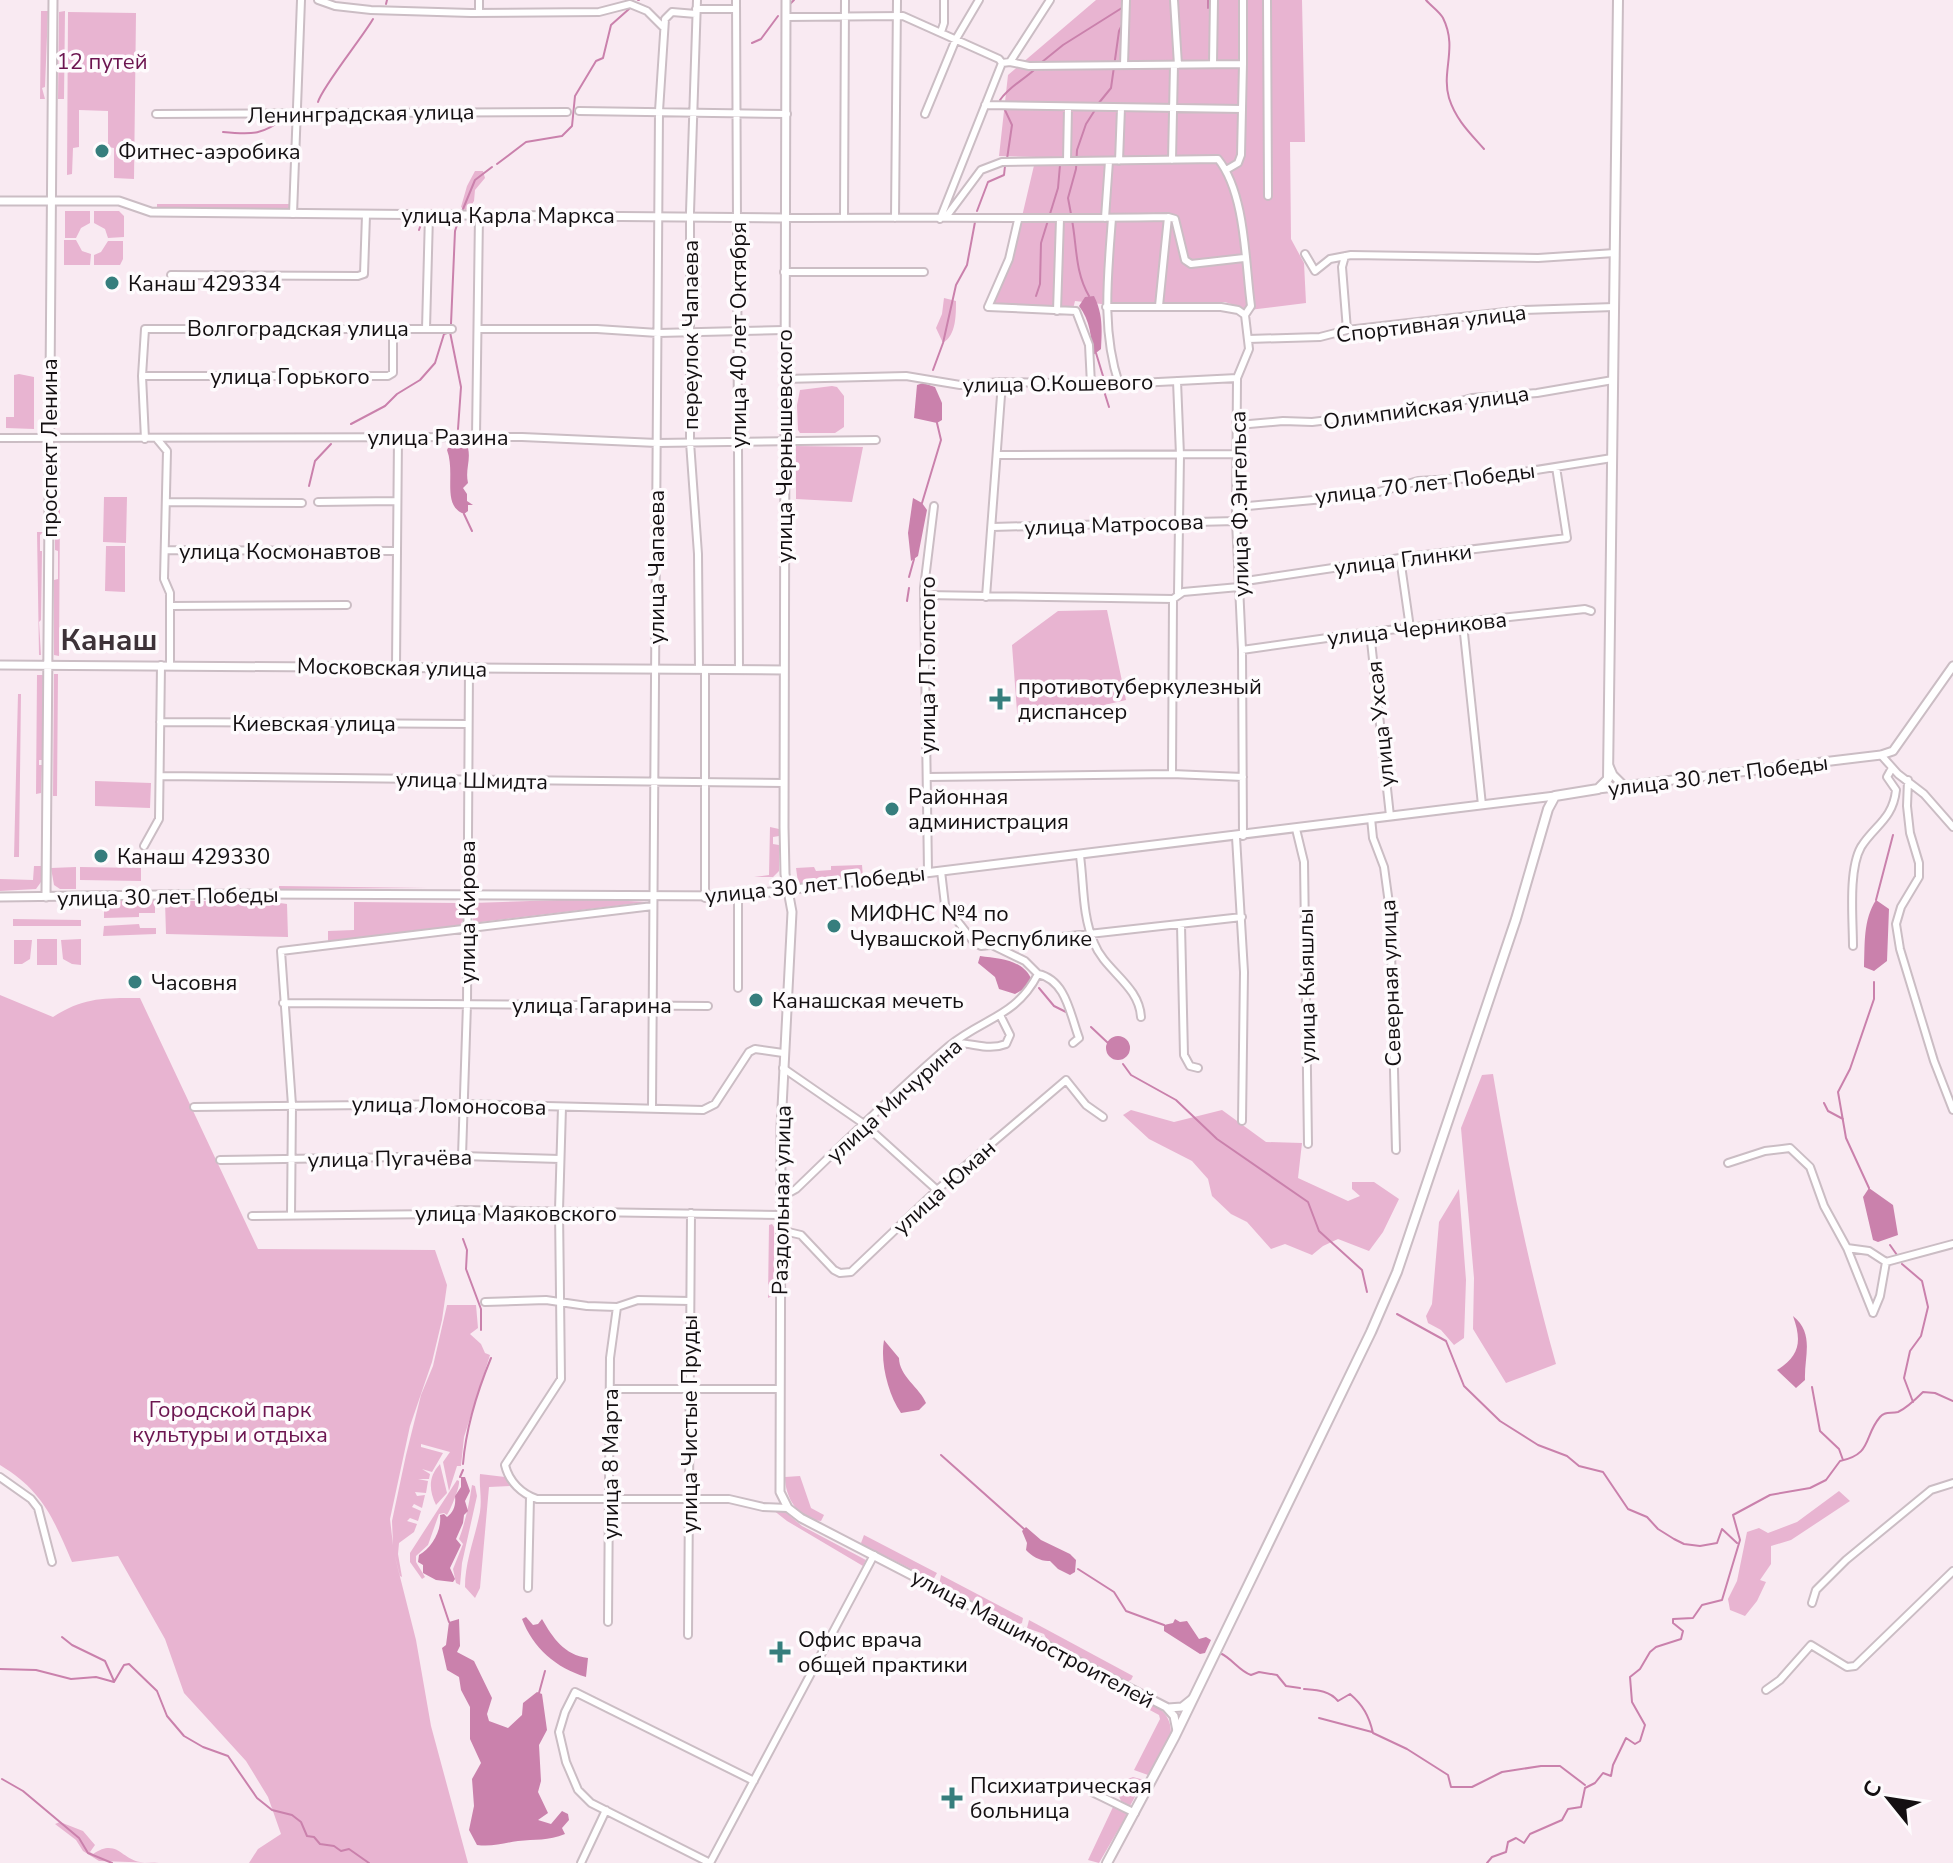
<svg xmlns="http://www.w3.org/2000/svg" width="1953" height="1863" viewBox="0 0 1953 1863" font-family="'Nunito Sans',sans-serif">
  <rect width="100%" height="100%" fill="#f9eaf2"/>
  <path fill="#e8b4d1" d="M1096 0H1302L1305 142H1290L1291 239 1304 263 1306 303 1249 310 1225 302 1101 304 1075 301 1073 309 992 305 1012 259 1036 157 999 156 1008 75Z
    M41 11H48L45 87 42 88 45 99H40Z
    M65 11 64 99H58L59 12Z
    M68 12 136 13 134 179 114 178V148L108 147V111L79 110V147L73 148 72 174 67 175Z
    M475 171H483L485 178 475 190 474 201 469 209 465 210 461 207 467 186Z
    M157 204H291V211L157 210Z
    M65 211H90V223L81 228 76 238H65Z
    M94 211H119L124 216V237L108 238 105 229 94 223Z
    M64 240H76L82 251 91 254 90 265H64Z
    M108 241H123V259L120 265H94V255L101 252Z
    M944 298 956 301C956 316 956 335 943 343L936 328 942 314Z
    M19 374 34 377V429L6 428V417H14V375Z
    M832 386 837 387 844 396V427L835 433H800L798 430 797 405 800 390Z
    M796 446 863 447 852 502 796 499Z
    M104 497H127L126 543 103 542Z
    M60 508 59 656 54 655V580L58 579V551L55 550V510Z
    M37 532H43L40 535V551H42L41 620 39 622 41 655H39Z
    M106 546H125V592L105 591Z
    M1107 610 1126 700 1018 725 1012 645 1058 611Z
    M54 674H58L57 796H53Z
    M37 675H43L42 760H39V765H42L41 793 36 794Z
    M18 694H21L19 857H14Z
    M95 781 151 783 150 808 95 806Z
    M770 827 779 829V836L773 837V844L779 845V871L773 877H754L769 875Z
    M862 865 863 877 800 884 798 882 796 868 814 867 816 871 831 870V866Z
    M34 866H41V882L36 889 0 891V879L33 880Z
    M76 867V889H60L54 885 51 868Z
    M80 867 141 868V881L80 880Z
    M279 886 428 888 279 889Z
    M589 899 648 902 473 923V903Z
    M104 900H155V913H139V917L104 918Z
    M165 901H280V903L287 904 288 937 166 934Z
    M354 902 458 903 464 907V919L460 925 328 941V931L354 930Z
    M13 919 81 920V926H13Z
    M139 924 140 928H156V934L103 936 104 926Z
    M37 939H57V965H37Z
    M81 939V965L72 964 63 959 61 940Z
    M14 940H32L30 959 22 964H14Z
    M0 995 53 1017C84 997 105 998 140 998L258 1249 435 1250 447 1285 442 1320 432 1362 410 1426 390 1519 393 1545 392 1521 406 1455 421 1395 433 1366 447 1305H476L478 1328 470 1334 481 1344 485 1353 490 1355 464 1437 461 1466H457L449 1491 443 1462 450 1452 421 1444V1447L443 1453 432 1472 422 1469 430 1474 429 1479H418L428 1481 426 1493 415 1492 417 1496 425 1495 422 1508 414 1504 412 1507 421 1511 418 1521 410 1518 407 1521 417 1524 414 1532 399 1543 398 1554 402 1577 400 1576 394 1553 416 1640 431 1726 468 1863H249L258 1849 281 1834 268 1797 246 1761 184 1693 165 1639 118 1556 72 1562C53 1518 43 1491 0 1465Z
    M1493 1074C1509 1172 1529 1268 1556 1364L1506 1383 1473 1329 1474 1278 1461 1128 1482 1075Z
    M1131 1110 1174 1122 1222 1110 1266 1142 1302 1143 1298 1178 1348 1201 1360 1196 1352 1189V1182H1374L1399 1199 1383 1232 1369 1251 1338 1239 1323 1246 1312 1255 1285 1244 1271 1249 1247 1222 1231 1214 1212 1196 1208 1179 1192 1161 1149 1139 1123 1115Z
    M1459 1189 1466 1280 1464 1338 1454 1345 1441 1330 1428 1323 1426 1316 1432 1304 1439 1222Z
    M772 1224 774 1227V1295L768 1298 769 1225Z
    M440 1464 447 1493 436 1505C429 1490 428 1477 440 1464Z
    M480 1474 505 1477 510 1486 489 1487 480 1588 475 1598 465 1587C465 1561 475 1538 480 1512 482 1498 479 1487 480 1474Z
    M800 1476 811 1508 824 1515 821 1521C799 1520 785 1498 785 1477Z
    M457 1480 459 1481C460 1487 451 1509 447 1515L444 1513 439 1514 428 1545 416 1556V1562L425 1577 422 1579 410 1562V1553Z
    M472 1485 475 1486 477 1496 462 1563 460 1585 456 1583 453 1569 463 1544 459 1539C466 1520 469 1504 472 1485Z
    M1839 1491 1850 1501 1791 1540 1771 1546V1564L1760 1580 1766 1582 1757 1601 1745 1616 1730 1610 1728 1599 1737 1581 1747 1532 1759 1528 1768 1533 1797 1522Z
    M773 1510 784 1511 802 1526 864 1559 866 1560 863 1566 787 1521Z
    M864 1535 937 1573 933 1580 863 1545 861 1543Z
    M941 1575 1023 1618 1022 1623 1017 1625 939 1585Z
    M1029 1620 1133 1676 1131 1680 1126 1682 1047 1640 1044 1634 1027 1628Z
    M1138 1697C1155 1705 1171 1711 1171 1733L1148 1775 1134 1770 1160 1719 1159 1715 1135 1702Z
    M1133 1777 1144 1780 1130 1806 1121 1801 1118 1794 1125 1780Z
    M1113 1807 1128 1813 1099 1863 1088 1860Z
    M60 1822 83 1831 95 1845 90 1852 93 1854C117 1838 121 1859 140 1862 146 1863 153 1862 159 1863L99 1861 83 1851 76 1840 55 1824Z"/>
  <path fill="#ca81ac" d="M1094 296C1103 314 1102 329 1101 349L1092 356C1092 338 1090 320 1079 306L1085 297Z
    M923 383 935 387 942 403V420L937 423 914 418 917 385Z
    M463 446 468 448C471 460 465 470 468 483L463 488 467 494V501L473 505H468V511L464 514C441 505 456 474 447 450L448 448Z
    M913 498 922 503 927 510 918 556 911 561 908 533Z
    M1876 900 1889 909 1887 961 1874 971 1864 967C1865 944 1863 920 1876 900Z
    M980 956C1000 959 1021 959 1031 978L1027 987 1015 994 999 989 995 977 978 963Z
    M1106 1048a12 12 0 1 1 24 0a12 12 0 1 1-24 0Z
    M1869 1188 1893 1205 1898 1235 1878 1242 1873 1240 1863 1197Z
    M1793 1316C1815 1334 1804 1356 1805 1380L1796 1388 1777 1370C1800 1356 1802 1341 1793 1316Z
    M884 1340 899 1358C899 1376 920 1388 926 1403L919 1410 901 1413C888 1394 880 1362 884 1340Z
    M461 1477H465L470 1491 465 1501 468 1511 464 1515 463 1523 456 1539 461 1545 450 1568 455 1579 453 1582 436 1580 423 1573V1565L418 1562 419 1555C432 1548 442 1530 440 1515L444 1514 447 1517C454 1512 456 1505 455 1496L461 1487Z
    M1026 1527 1041 1540 1070 1554 1076 1560 1075 1572 1070 1575 1058 1569 1050 1561C1042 1562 1031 1556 1026 1550L1027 1543 1022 1531Z
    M526 1617 533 1625 538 1624 542 1619C553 1638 564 1655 588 1658L586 1677C556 1668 533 1648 522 1619Z
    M459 1619 460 1646 457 1652 474 1661 492 1698 487 1714 489 1721 508 1728 522 1715 523 1703 537 1692 542 1694 547 1730 539 1745 541 1781 538 1792 548 1813 538 1820 551 1824 562 1811 568 1814 569 1820 562 1828 565 1834C548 1841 535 1839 518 1841 503 1843 492 1847 477 1845L469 1830 474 1806 472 1779 481 1763 470 1739V1707L461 1690 459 1677 447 1670 442 1648 446 1645 449 1622Z
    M1175 1619 1180 1622 1187 1621 1199 1639 1206 1637 1211 1640 1205 1653 1200 1654 1164 1631V1625L1173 1623Z"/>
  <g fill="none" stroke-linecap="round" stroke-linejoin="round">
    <path stroke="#ca81ac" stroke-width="2" d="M638 0H639
      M1426 0C1431 6 1440 12 1443 18 1458 48 1441 71 1449 98 1456 120 1470 133 1484 149
      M386 4 387 0
      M790 4 794 0
      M1208 8V0
      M752 43 761 39 778 16
      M1042 62 1063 45 1125 6
      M318 102C322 87 362 38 373 19
      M1001 102 1000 100C1010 86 1022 81 1034 70
      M1098 104 1111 88 1119 31 1122 25
      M1004 108 1012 125 1007 159
      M223 132C253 135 263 135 287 116
      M497 164 526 142 562 136 572 126 575 96 596 61 603 58 611 25 629 9
      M463 209 475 180 492 167
      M977 211 988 182 1004 175 1005 166
      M1071 214 1068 198 1076 169 1077 150 1086 124 1095 110
      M1072 220C1077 247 1075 272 1089 296
      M432 222H458L455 231 451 324
      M419 230 421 224 425 223
      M1036 296 1040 284 1041 243 1058 188 1060 165
      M450 332 461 387 458 429
      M1096 353 1103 376
      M933 370 943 343 956 285 967 265 975 222
      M1104 391 1109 407
      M351 424 385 406 397 394 420 380 435 363 444 334 450 332
      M309 486 315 461 331 444
      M922 503 941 440 937 423
      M464 514 472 531
      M909 577 914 559
      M907 601 909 588
      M1876 900 1893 835
      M1039 988 1054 1006 1066 1012
      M1091 1027 1108 1043
      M1123 1064 1131 1075 1176 1100 1217 1139 1308 1202 1319 1231 1362 1270 1367 1292
      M1824 1103 1828 1111 1843 1119
      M1869 1188 1846 1138 1838 1092 1850 1069 1874 999V982
      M463 1239 467 1250 466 1269 481 1309V1330
      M1890 1245 1897 1255
      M1902 1264 1922 1281 1928 1307 1921 1336 1910 1351 1904 1378 1913 1402
      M1397 1314 1446 1341 1464 1386 1500 1421 1538 1445 1567 1456 1579 1466 1603 1472 1628 1509 1647 1517 1658 1529 1674 1539 1684 1544 1700 1546 1717 1543 1722 1529 1737 1543
      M1812 1387 1820 1431 1839 1449 1843 1460
      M941 1455 1024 1529
      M463 1464C466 1427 477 1392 491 1358
      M460 1477 463 1470
      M1078 1569 1114 1592 1126 1611 1164 1625
      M440 1595 449 1622
      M62 1637 72 1645 105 1661 114 1681
      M1220 1653C1233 1659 1238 1670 1251 1675L1259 1672 1277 1675 1286 1686 1300 1688
      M0 1669 36 1670 71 1679 96 1677 114 1682 124 1665 129 1664 157 1691 167 1716 184 1736 203 1747 228 1756 257 1798 272 1810 292 1815 301 1822 307 1836 314 1837 320 1844 334 1846 341 1851 349 1849 369 1863
      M1304 1689C1316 1690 1329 1690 1338 1701L1350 1694C1363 1705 1369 1716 1373 1733L1407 1749 1448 1775 1451 1787H1472L1502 1772 1541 1766H1560L1585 1785
      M539 1693 545 1671
      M1319 1718 1372 1732
      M2 1779 23 1791 79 1838 88 1853 112 1863
      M1487 1863 1492 1857 1506 1852 1508 1842 1516 1838 1524 1843 1530 1834 1562 1820 1568 1809 1581 1807 1585 1788 1595 1783 1603 1773 1611 1776 1613 1765 1626 1738 1635 1744 1640 1741 1645 1725 1632 1702 1630 1677 1640 1669 1650 1652 1656 1647 1681 1639 1683 1631 1673 1623V1619L1693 1618 1702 1605 1722 1600 1740 1540 1733 1515 1770 1495 1810 1488 1826 1480 1840 1461C1873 1454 1863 1437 1880 1417 1885 1411 1891 1414 1898 1412 1907 1408 1916 1399 1923 1392L1935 1393 1953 1401"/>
    <g stroke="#cbbdc4" stroke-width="10">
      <path id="minor" d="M318 0 335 6 371 10 471 13 599 12 630 4 647 11 663 27
        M697 0 690 212V442L698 554 699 669
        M736 0 739 670
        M1174 0 1178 65
        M1267 0 1268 196
        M696 9H736
        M479 13V0
        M786 17 903 16 999 59 1002 63
        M941 32 944 23V0
        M1010 62 1029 66 1243 64 1241 155 1238 163 1226 170
        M1213 64 1214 0
        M1243 64V0
        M1124 65 1126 0
        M985 105 1242 109
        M579 111 787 114
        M156 114 567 112
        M925 114 956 39 979 0
        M1172 160 1174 65
        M1067 161 1068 107
        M1119 161 1121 108
        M293 214 301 0
        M844 217 845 0
        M946 217 981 170 1002 162 1218 159C1246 194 1245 263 1251 306L1245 315
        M1168 217 1175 219 1185 260 1191 264 1244 258
        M785 218C913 217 1040 219 1168 217L1159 306
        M895 218 897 0
        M1105 218 1109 161
        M1112 218C1108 274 1101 330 1119 384
        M940 219 1002 63 1010 62 1050 0
        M1018 220 1009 259 988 307 1076 311 1089 345 1091 384
        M1305 254 1315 271 1330 259 1351 255 1538 258 1615 253
        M1345 256 1342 267 1347 330
        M784 272H924
        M171 275 358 276 364 274 366 215
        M1106 307H1221L1238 310 1245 315 1249 349 1237 378 1236 521 1242 650 1243 836
        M1057 311 1060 219
        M426 329 429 215
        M478 329H597L658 333 784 330
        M1248 339 1320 337 1347 330 1523 310 1614 307
        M142 376H388L393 373V328
        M784 379 906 376 960 385 1002 382 1119 384 1237 378
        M1177 381 1180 455 1178 593
        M1238 425 1283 421 1312 422 1439 407 1472 398 1537 393 1613 380
        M476 437 479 215
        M0 438 522 437 657 443 876 440
        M145 439 142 376 145 329H452
        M157 439 167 451 164 579 170 593V665
        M997 455 1238 454
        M167 502 302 503
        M318 502 395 501
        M1237 507 1368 495 1418 481 1492 477 1612 458
        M992 527 1236 521
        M165 550 396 551
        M1400 558 1410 628
        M1239 582 1400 558 1567 538 1556 467
        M925 595 1173 599 1183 592 1239 587
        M986 597 1002 382
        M170 606 347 605
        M1463 624 1482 805
        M1370 632 1390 816
        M1242 650 1370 632 1585 609 1591 611
        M396 667 398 437
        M705 669V898
        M160 722 468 724
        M1881 755 1898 774 1924 794 1953 827
        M1172 774 1173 599
        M160 776 784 783
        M927 777 1172 774 1243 777
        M1908 780 1907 806 1910 833 1919 863V877L1901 907 1896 924 1900 949 1934 1061 1953 1110
        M1371 818 1373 838 1384 867 1390 911 1396 1150
        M1296 829 1304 862 1308 1144
        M1236 837 1244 972 1242 1121
        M144 846 159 819 161 665
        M1080 856C1084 885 1082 915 1094 943 1105 971 1139 985 1141 1017
        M941 871 945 905 973 941 981 946 1242 917
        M928 872 924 588 934 506
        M1181 925 1184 1055 1190 1066 1198 1068
        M1853 946C1853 920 1848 870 1861 847 1874 826 1893 819 1896 790L1887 777 1892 768
        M1038 974C1066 980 1070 1014 1079 1038L1073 1043
        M738 988V896
        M283 1003 708 1006
        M956 1043C974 1043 988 1051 1006 1044L1010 1035 1000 1015
        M783 1068 864 1124 937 1190
        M194 1107 463 1104 703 1110 715 1104 749 1052 755 1049 783 1053
        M562 1107 559 1210 561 1379 505 1465C509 1482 522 1494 537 1499H729L763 1507 788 1508
        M652 1107 659 111 665 19 672 12 696 14
        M462 1156 467 1004 469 667
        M220 1160 462 1156 560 1159
        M1728 1163 1765 1151 1790 1148 1810 1167 1824 1206 1847 1248 1873 1313
        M780 1198 796 1189C846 1141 896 1091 949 1046 983 1018 1016 1017 1038 974L1025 961 994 946
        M291 1215 292 1105 281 951 653 906
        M252 1216 441 1214 458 1210 779 1215
        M780 1230 801 1235 834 1270 840 1273 851 1272 937 1190 1066 1080 1086 1105 1103 1117
        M1847 1248 1869 1251 1886 1262
        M485 1302 546 1300 587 1306 617 1307 638 1300 690 1301
        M1873 1313 1880 1296 1886 1262 1953 1244
        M610 1389H780
        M0 1477 31 1499 38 1508 52 1562
        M528 1588 530 1497
        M1812 1603 1816 1590 1846 1560 1931 1490 1953 1483
        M608 1622 610 1358 617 1307
        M688 1635 691 1213
        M1766 1690 1780 1680 1811 1645 1847 1667 1855 1666 1953 1571
        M754 1781 575 1692 565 1712 559 1732 566 1762 578 1790 591 1803 710 1863 874 1555
        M1092 1792 1135 1813
        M581 1863 606 1810"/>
    </g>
    <g stroke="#cbbdc4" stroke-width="11">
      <path id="tertiary" d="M786 0 784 827 785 874 792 912 781 1127 780 1492 788 1508 801 1518 1166 1707 1174 1716 1177 1731
        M0 201H119L151 212 785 218
        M0 665 784 670
        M1609 766 1613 775 1624 786
        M1598 789 1881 755 1893 751 1953 666
        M0 897 237 894 737 896 1555 796
        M46 897 53 0
        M1168 1708 1182 1707 1192 1699"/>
    </g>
    <g stroke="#cbbdc4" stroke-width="12">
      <path id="secondary" d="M1107 1863 1175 1736 1371 1332 1397 1272 1425 1189 1516 919 1548 809 1555 796 1598 789 1608 779 1618 0"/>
    </g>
    <use href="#minor" stroke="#fff" stroke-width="6"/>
    <use href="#tertiary" stroke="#fff" stroke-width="7"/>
    <use href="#secondary" stroke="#fff" stroke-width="8"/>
  </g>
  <g fill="#367e7d" stroke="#fefbfd" stroke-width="3">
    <circle cx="102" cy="151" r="8"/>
    <circle cx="112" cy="283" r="8"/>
    <path d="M996 687h8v8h8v8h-8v8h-8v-8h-8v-8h8z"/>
    <circle cx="892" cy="809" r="8"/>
    <circle cx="101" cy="856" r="8"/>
    <circle cx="834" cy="926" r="8"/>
    <circle cx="135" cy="982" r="8"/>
    <circle cx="756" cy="1000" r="8"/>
    <path d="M776 1640h8v8h8v8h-8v8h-8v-8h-8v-8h8z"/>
    <path d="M948 1786h8v8h8v8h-8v8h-8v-8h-8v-8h8z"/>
  </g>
  <g text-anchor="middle" stroke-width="7" stroke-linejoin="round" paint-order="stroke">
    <g font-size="22" fill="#6c1550" stroke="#fefbfd">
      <text x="102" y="69">12 путей</text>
      <text x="230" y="1417">Городской парк<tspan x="230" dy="25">культуры и отдыха</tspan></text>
    </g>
    <g font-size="22" fill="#141012" stroke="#fefbfd">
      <text transform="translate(361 113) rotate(-1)" y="8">Ленинградская улица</text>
      <text x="508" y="223">улица Карла Маркса</text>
      <text transform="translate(1431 323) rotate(-7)" y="8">Спортивная улица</text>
      <text x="298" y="336">Волгоградская улица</text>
      <text transform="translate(690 335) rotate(-90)" y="8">переулок Чапаева</text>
      <text transform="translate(738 335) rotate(-90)" y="8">улица 40 лет Октября</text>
      <text x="290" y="384">улица Горького</text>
      <text transform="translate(1058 383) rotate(-1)" y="8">улица О.Кошевого</text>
      <text transform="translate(1426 407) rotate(-8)" y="8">Олимпийская улица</text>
      <text x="438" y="445">улица Разина</text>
      <text transform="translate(784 446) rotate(-90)" y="8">улица Чернышевского</text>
      <text transform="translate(49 448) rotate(-90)" y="8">проспект Ленина</text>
      <text transform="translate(1425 483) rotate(-7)" y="8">улица 70 лет Победы</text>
      <text transform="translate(1239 504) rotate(-91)" y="8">улица Ф.Энгельса</text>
      <text transform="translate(1114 524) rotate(-2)" y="8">улица Матросова</text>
      <text x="280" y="559">улица Космонавтов</text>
      <text transform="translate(1403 559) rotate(-7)" y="8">улица Глинки</text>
      <text transform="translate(656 567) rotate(-90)" y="8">улица Чапаева</text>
      <text transform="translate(1417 628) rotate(-6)" y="8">улица Черникова</text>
      <text transform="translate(927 665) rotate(-90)" y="8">улица Л.Толстого</text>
      <text transform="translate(392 667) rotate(1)" y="8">Московская улица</text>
      <text x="314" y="731">Киевская улица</text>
      <text transform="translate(1380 724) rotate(-96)" y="8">улица Ухсая</text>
      <text transform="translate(1718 775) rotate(-7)" y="8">улица 30 лет Победы</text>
      <text transform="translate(472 780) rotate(1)" y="8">улица Шмидта</text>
      <text transform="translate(815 884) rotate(-6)" y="8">улица 30 лет Победы</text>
      <text transform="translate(168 896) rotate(-1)" y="8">улица 30 лет Победы</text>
      <text transform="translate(467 912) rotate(-90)" y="8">улица Кирова</text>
      <text transform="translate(1390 983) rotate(-92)" y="8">Северная улица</text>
      <text transform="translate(1306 986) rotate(-91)" y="8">улица Кыяшлы</text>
      <text x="592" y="1013">улица Гагарина</text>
      <text transform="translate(894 1100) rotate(-42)" y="8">улица Мичурина</text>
      <text transform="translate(449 1105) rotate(1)" y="8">улица Ломоносова</text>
      <text transform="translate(390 1158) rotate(-1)" y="8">улица Пугачёва</text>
      <text transform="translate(944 1187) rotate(-42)" y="8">улица Юман</text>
      <text transform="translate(781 1200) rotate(-89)" y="8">Раздольная улица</text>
      <text x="516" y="1221">улица Маяковского</text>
      <text transform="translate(689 1424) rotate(-90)" y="8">улица Чистые Пруды</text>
      <text transform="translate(610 1464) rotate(-90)" y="8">улица 8 Марта</text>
      <text transform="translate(1033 1638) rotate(28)" y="8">улица Машиностроителей</text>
    </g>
    <g font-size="22" fill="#141012" stroke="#fefbfd" text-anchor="start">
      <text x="118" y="159">Фитнес-аэробика</text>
      <text x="128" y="291">Канаш 429334</text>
      <text x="1018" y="694">противотуберкулезный<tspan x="1018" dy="25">диспансер</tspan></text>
      <text x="908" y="804">Районная<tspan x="908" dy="25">администрация</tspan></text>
      <text x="117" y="864">Канаш 429330</text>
      <text x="850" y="921">МИФНС №4 по<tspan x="850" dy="25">Чувашской Республике</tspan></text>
      <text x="151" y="990">Часовня</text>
      <text x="772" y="1008">Канашская мечеть</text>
      <text x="798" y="1647">Офис врача<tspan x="798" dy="25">общей практики</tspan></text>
      <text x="970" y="1793">Психиатрическая<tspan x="970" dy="25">больница</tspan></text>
    </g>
    <g font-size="30" font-weight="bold" fill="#3d3238" stroke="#fefbfd">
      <text x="109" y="650">Канаш</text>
    </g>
  </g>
  <g transform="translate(1889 1799) rotate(300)" stroke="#fefbfd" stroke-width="6" paint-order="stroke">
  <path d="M0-6L14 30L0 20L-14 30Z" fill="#141012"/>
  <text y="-12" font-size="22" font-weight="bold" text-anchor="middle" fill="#141012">С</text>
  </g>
</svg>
